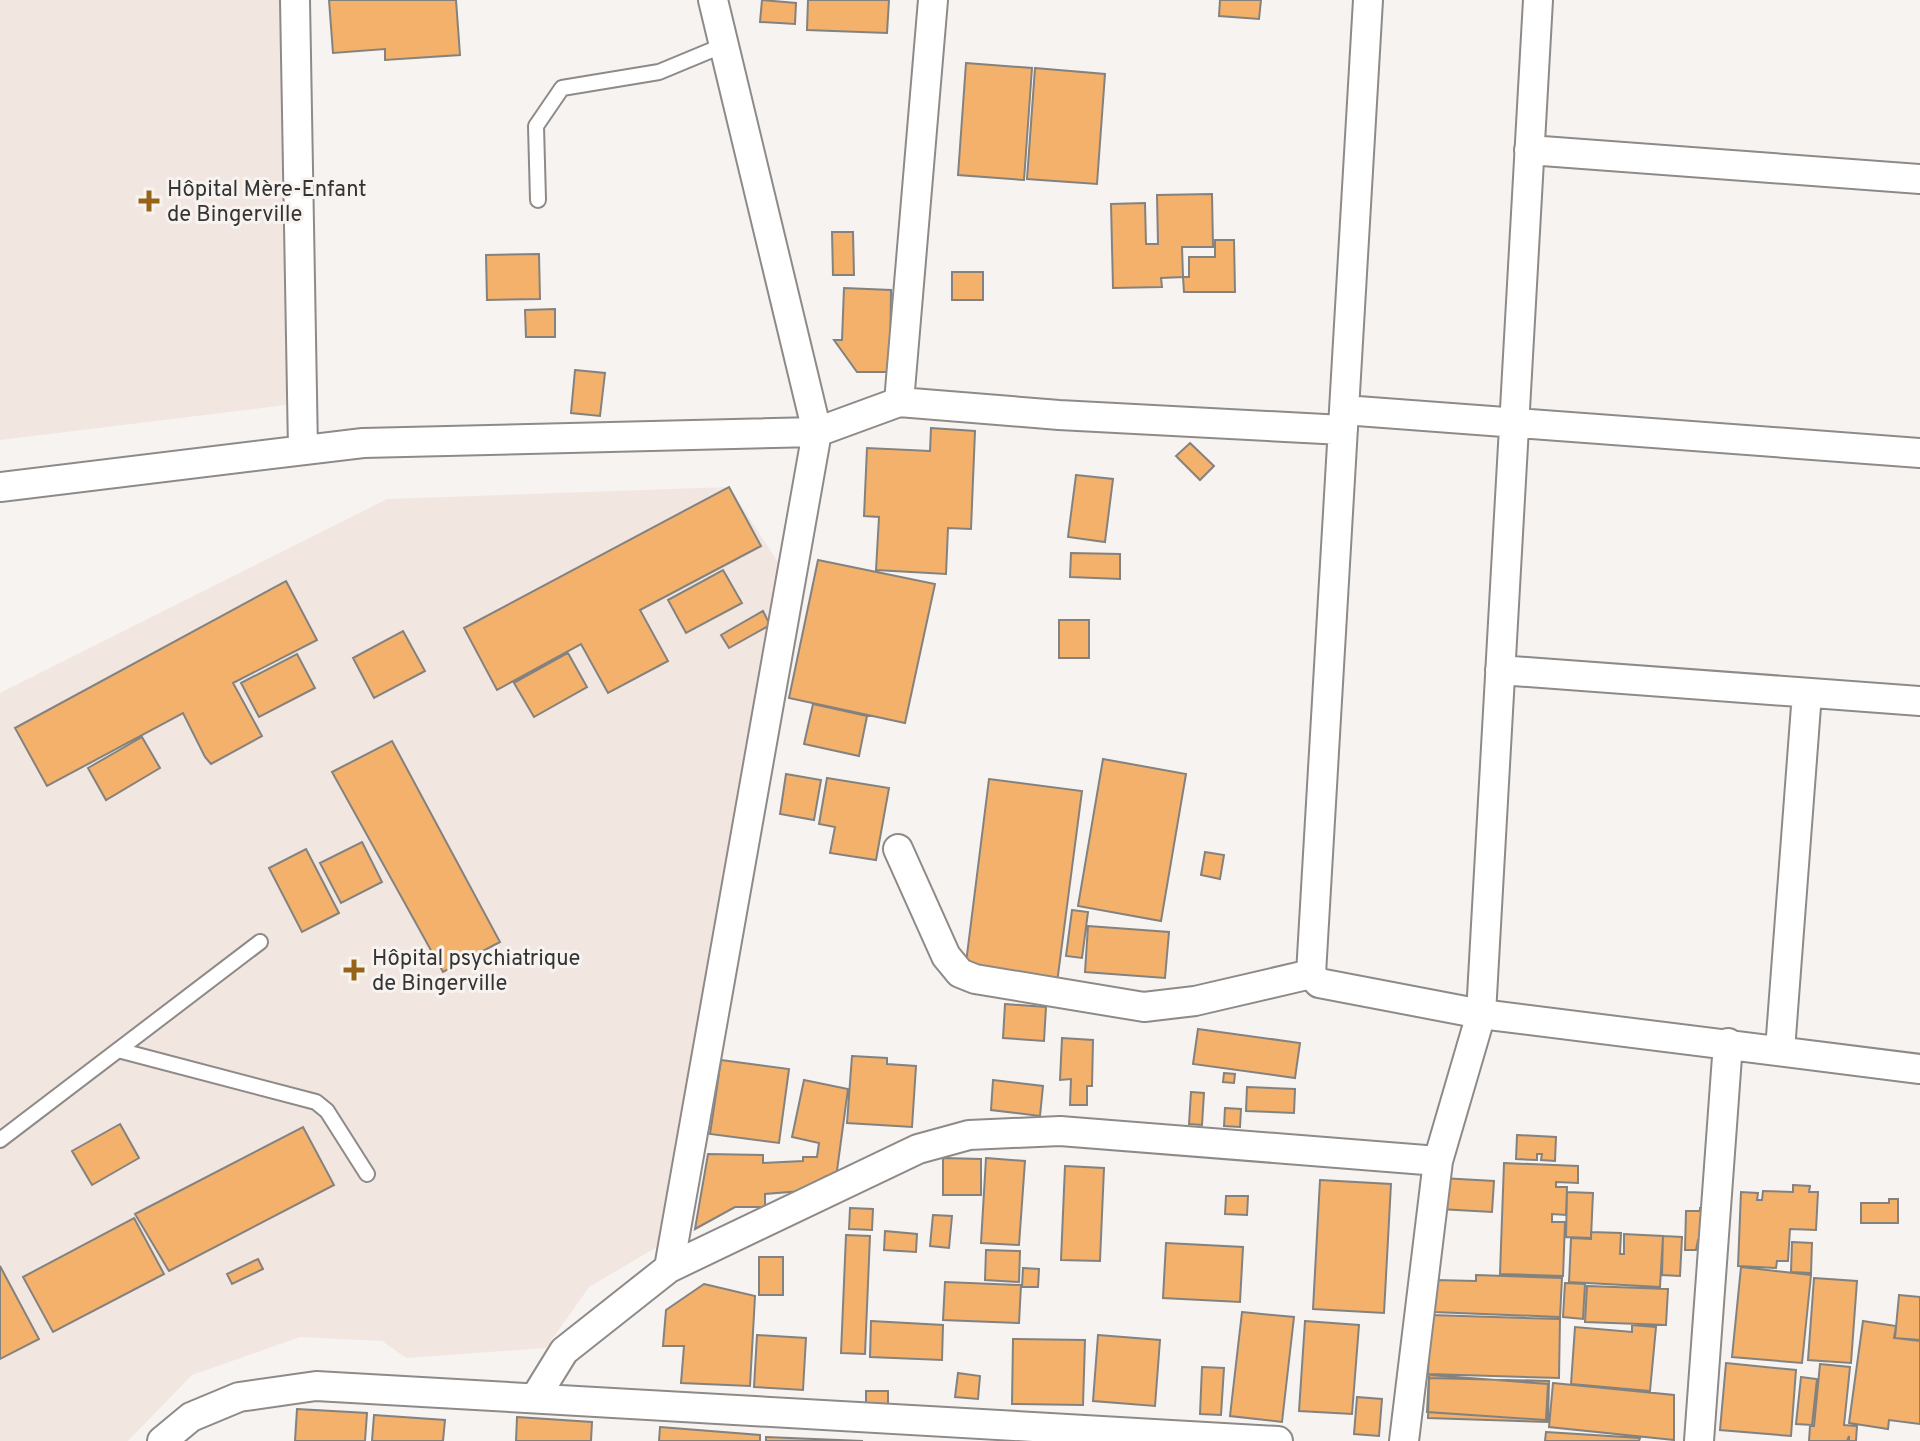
<svg xmlns="http://www.w3.org/2000/svg" width="1920" height="1441" viewBox="0 0 1920 1441" font-family="Overpass,sans-serif">
  <rect width="100%" height="100%" fill="#f7f3f1"/>
  <path fill="#f2e6e0" d="M0 0H291L303 403 0 440Z
    M729 487 782 568 657 1247 589 1287 546 1348 406 1358 382 1341 300 1337 192 1375 128 1441H0V693L387 499Z"/>
  <path fill="#f3b16c" stroke="#84827f" stroke-width="2" d="M329 0H456L460 55 385 60V49L333 53Z
    M762 0 796 3 795 24 760 22Z
    M808 0H889L887 33 807 30Z
    M1220 0H1261L1259 19 1219 16Z
    M966 63 1032 68 1024 180 958 175Z
    M1035 68 1105 74 1097 184 1027 179Z
    M1212 194 1213 247H1182L1183 277 1161 278 1162 287 1113 288 1111 204 1145 203 1146 244H1158L1157 195Z
    M832 232H853L854 275H833Z
    M1215 240H1234L1235 292H1184L1183 277H1189V257H1215Z
    M539 254 540 299 487 300 486 255Z
    M952 272H983V300H952Z
    M844 288 891 290 890 372H857L834 340H842Z
    M555 309V337H526L525 310Z
    M575 370 605 373 600 416 571 413Z
    M931 428 975 431 971 529 948 528 946 574 876 570 879 517 864 516 867 448 930 451Z
    M1190 443 1214 466 1200 480 1176 456Z
    M1076 475 1113 479 1105 542 1068 537Z
    M729 487 761 546 640 610 668 661 608 693 581 644 497 690 464 628Z
    M1071 553 1120 554V579L1070 577Z
    M818 560 935 584 905 723 789 698Z
    M723 570 742 603 686 633 668 600Z
    M286 581 317 640 233 683 262 736 211 764 205 757 183 713 47 786 15 728Z
    M763 611 770 625 729 648 721 635Z
    M1059 620H1089V658H1059Z
    M403 631 425 671 374 698 353 658Z
    M568 653 587 687 534 717 514 683Z
    M297 654 315 688 259 717 241 683Z
    M813 704 867 716 859 756 804 744Z
    M142 737 160 768 106 800 88 768Z
    M392 741 500 942 443 972 332 772Z
    M1103 759 1186 774 1161 921 1078 906Z
    M786 774 821 780 814 820 780 814Z
    M827 778 889 788 876 860 830 853 835 827 819 824Z
    M989 779 1082 791 1057 983 965 971Z
    M362 842 382 882 341 903 320 863Z
    M306 849 339 913 302 932 269 868Z
    M1205 852 1224 855 1220 879 1201 875Z
    M1072 910 1088 912 1082 958 1066 956Z
    M1088 926 1169 932 1165 978 1085 972Z
    M1005 1004 1046 1007 1044 1041 1003 1038Z
    M1198 1029 1300 1043 1295 1078 1193 1064Z
    M1062 1038 1093 1040 1092 1086H1087V1105H1070L1071 1079 1060 1080Z
    M852 1056 887 1058V1064L916 1066 912 1127 847 1123Z
    M721 1060 789 1069 779 1143 710 1134Z
    M1224 1073 1235 1074 1234 1083 1223 1082Z
    M804 1080 848 1089 836 1178 826 1176 802 1191 765 1194V1207H735L695 1229 708 1154 763 1155V1163L803 1161V1157H817L819 1143 792 1137Z
    M993 1080 1043 1086 1040 1116 991 1110Z
    M1247 1087 1295 1089 1294 1113 1246 1111Z
    M1191 1092 1204 1093 1202 1125 1189 1124Z
    M1225 1108 1241 1109 1240 1127 1224 1126Z
    M120 1124 139 1158 92 1185 72 1151Z
    M303 1127 334 1185 169 1271 135 1214Z
    M1517 1135 1556 1137 1555 1161 1541 1160 1542 1154H1537V1160L1516 1159Z
    M943 1158 981 1159V1195H943Z
    M986 1158 1025 1161 1019 1245 981 1243Z
    M1504 1163 1578 1166V1183L1556 1182V1187H1567L1566 1215 1552 1214V1222H1565L1563 1276 1500 1274Z
    M1065 1166 1104 1168 1100 1261 1061 1260Z
    M1441 1178 1494 1181 1492 1212 1439 1209Z
    M1320 1180 1391 1184 1384 1313 1313 1309Z
    M1793 1185 1810 1186 1809 1192H1818L1816 1230 1790 1229 1788 1261H1777L1776 1268 1738 1266 1741 1192 1758 1193 1757 1200H1762L1763 1191 1793 1192Z
    M1567 1192 1593 1193 1591 1238 1566 1237Z
    M1226 1196H1248L1247 1215 1225 1214Z
    M1889 1199H1898V1223H1861V1203H1889Z
    M850 1208 873 1209 872 1230 849 1229Z
    M1700 1208H1713L1705 1240H1698L1696 1250H1685L1686 1211H1700Z
    M933 1215 952 1216 949 1248 930 1246Z
    M134 1218 164 1274 53 1332 23 1277Z
    M885 1231 917 1234 916 1252 884 1250Z
    M1591 1232 1621 1233 1620 1254H1624V1234L1663 1236 1660 1287 1569 1282 1571 1238 1591 1239Z
    M846 1235 870 1236 865 1354 841 1353Z
    M1663 1236 1682 1237 1680 1276 1662 1275Z
    M1792 1242 1812 1243 1811 1273 1791 1272Z
    M1166 1243 1243 1247 1240 1302 1163 1298Z
    M986 1250 1020 1251 1019 1282 985 1280Z
    M759 1257H783V1295H759Z
    M258 1259 263 1269 232 1284 227 1274Z
    M0 1266 39 1339 0 1359Z
    M1741 1267 1811 1275 1802 1363 1732 1357Z
    M1023 1268 1039 1269 1038 1287H1022Z
    M1476 1275 1562 1278 1560 1317 1434 1312 1436 1280 1476 1281Z
    M1814 1278 1857 1281 1851 1363 1808 1360Z
    M945 1282 1021 1285 1019 1323 943 1320Z
    M1565 1283 1585 1284 1583 1319 1563 1317Z
    M704 1284 755 1296 750 1386 681 1383 684 1346H663L666 1310Z
    M1587 1286 1668 1289 1666 1325 1585 1322Z
    M1899 1295 1920 1297V1340L1895 1338Z
    M1242 1312 1294 1317 1282 1422 1230 1416Z
    M1430 1315 1560 1319 1559 1378 1428 1374Z
    M871 1321 943 1325 942 1360 870 1357Z
    M1305 1321 1359 1325 1352 1414 1299 1411Z
    M1863 1321 1896 1326 1894 1338 1920 1341V1424L1889 1420 1888 1429 1849 1423Z
    M1632 1325 1656 1327 1650 1391 1571 1384 1575 1327 1632 1332Z
    M757 1335 806 1338 803 1390 754 1387Z
    M1098 1335 1160 1340 1155 1406 1093 1401Z
    M1013 1339 1085 1340 1083 1405 1012 1404Z
    M1726 1363 1796 1370 1791 1436 1720 1430Z
    M1820 1364 1850 1367 1844 1425 1857 1426 1856 1441H1849V1436L1847 1441H1809L1810 1426H1814Z
    M1202 1367 1224 1368 1221 1415 1200 1414Z
    M958 1373 980 1376 978 1399 955 1397Z
    M1429 1375 1548 1384 1546 1420 1427 1412Z
    M1801 1377 1817 1379 1812 1425 1796 1424Z
    M1429 1378 1549 1381 1548 1422 1428 1418Z
    M1553 1383 1674 1395V1440L1549 1427Z
    M866 1391H888V1413H866Z
    M1357 1397 1382 1399 1379 1436 1354 1434Z
    M297 1409 367 1413 365 1441H295Z
    M374 1415 445 1420 443 1441H372Z
    M517 1417 592 1422 591 1441H516Z
    M660 1427 760 1435V1441H659Z
    M1546 1432 1640 1438 1639 1441H1545Z
    M766 1437 863 1441H766Z"/>
  <g fill="none" stroke-linecap="round" stroke-linejoin="round">
    <g stroke="#8d8a88" stroke-width="18">
      <path id="service" d="M538 200 536 126 562 88 659 72 724 45
        M118 1050 316 1102 327 1111 367 1174
        M0 1140 260 942"/>
    </g>
    <g stroke="#8d8a88" stroke-width="32">
      <path id="minor" d="M295 0 303 450
        M1368 0 1311 974 1319 983 1481 1014 1920 1069
        M1529 150 1920 179
        M899 402 1059 415 1343 430
        M1344 410 1920 453
        M0 487 363 443 817 432 899 402 933 0
        M1500 670 1920 701
        M898 849 946 956 960 973 975 979 1144 1007 1195 1001 1311 974
        M1780 1050 1807 693
        M669 1268 918 1149 969 1135 1060 1131 1438 1161
        M535 1398 564 1351 669 1268 817 432 713 0
        M162 1441 191 1417 239 1397 316 1386 1278 1441
        M1404 1441 1438 1161 1481 1014 1538 0
        M1699 1441 1728 1043"/>
    </g>
    <use href="#service" stroke="#fff" stroke-width="14"/>
    <use href="#minor" stroke="#fff" stroke-width="28"/>
  </g>
  <g fill="#966417" stroke="#f7f3f1" stroke-width="3">
    <path d="M145 189h8v8h8v8h-8v8h-8v-8h-8v-8h8z"/>
    <path d="M350 958h8v8h8v8h-8v8h-8v-8h-8v-8h8z"/>
  </g>
  <g text-anchor="middle" stroke-width="6" stroke-linejoin="round" paint-order="stroke">
    <g font-size="22" fill="#353433" stroke="#f7f3f1" text-anchor="start">
      <text x="167" y="196">Hôpital Mère-Enfant<tspan x="167" dy="25">de Bingerville</tspan></text>
      <text x="372" y="965">Hôpital psychiatrique<tspan x="372" dy="25">de Bingerville</tspan></text>
    </g>
  </g>
</svg>
